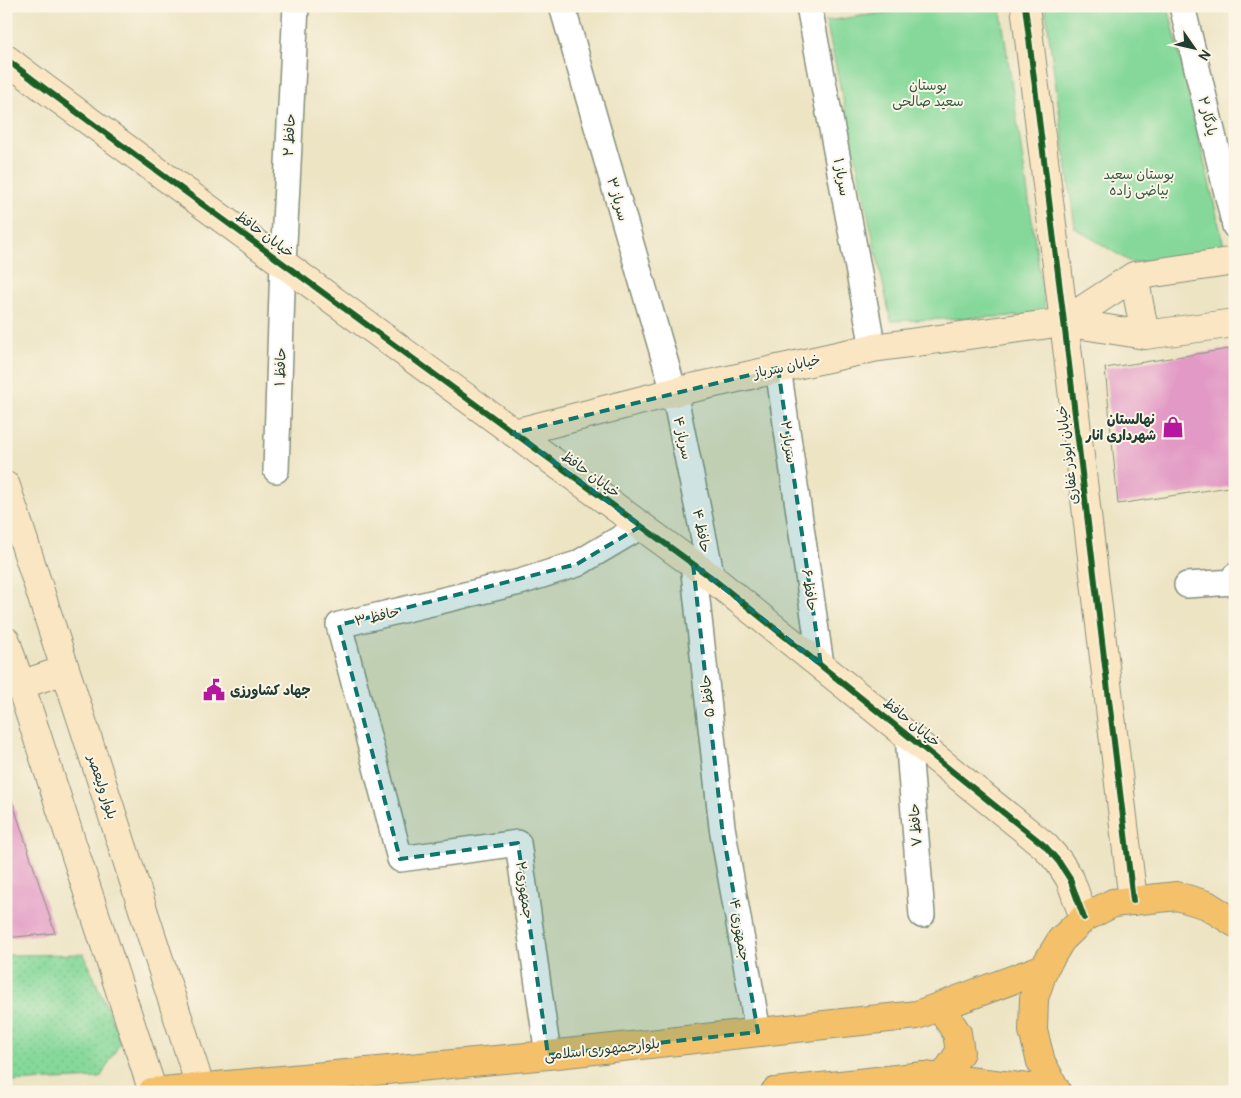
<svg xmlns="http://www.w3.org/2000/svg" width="1241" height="1098" viewBox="0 0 1241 1098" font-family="Pangolin,'Playpen Sans Arabic',sans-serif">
  <defs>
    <pattern id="grass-dots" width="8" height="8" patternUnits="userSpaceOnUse" patternTransform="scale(1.25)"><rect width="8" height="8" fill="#85d89a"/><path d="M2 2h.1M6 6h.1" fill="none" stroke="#72ba85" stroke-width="1.8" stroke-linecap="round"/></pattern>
  </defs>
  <rect width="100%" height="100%" fill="#fcf5e5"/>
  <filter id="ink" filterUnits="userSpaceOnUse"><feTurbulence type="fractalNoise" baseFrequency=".02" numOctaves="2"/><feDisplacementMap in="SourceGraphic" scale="10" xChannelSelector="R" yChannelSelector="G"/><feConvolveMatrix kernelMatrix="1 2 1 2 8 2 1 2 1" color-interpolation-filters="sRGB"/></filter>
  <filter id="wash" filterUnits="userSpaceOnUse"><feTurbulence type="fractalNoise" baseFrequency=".0096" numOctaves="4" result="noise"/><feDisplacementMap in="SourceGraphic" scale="20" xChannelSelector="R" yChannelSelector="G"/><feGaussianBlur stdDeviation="1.12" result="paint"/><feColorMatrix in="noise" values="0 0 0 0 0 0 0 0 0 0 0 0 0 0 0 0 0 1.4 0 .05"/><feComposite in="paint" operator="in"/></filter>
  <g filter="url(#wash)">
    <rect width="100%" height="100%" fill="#ede4c4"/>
    <path fill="url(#grass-dots)" stroke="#528a67" d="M84 954 121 1041 100 1078 6 1082V955Z"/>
    <path fill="#85d89a" stroke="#528a67" d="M932 6H1000L1046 315 891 321 826 21Z
      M1045 6H1168L1225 250 1132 263 1075 228Z"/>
    <g id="blocks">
      <path fill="#e299c5" d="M1235 348V486L1118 504 1105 368Z
        M6 785H7L55 933 6 938Z"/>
    </g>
  </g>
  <g filter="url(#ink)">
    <use href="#blocks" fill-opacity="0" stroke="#86907c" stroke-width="1"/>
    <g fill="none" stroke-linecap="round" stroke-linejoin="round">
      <g stroke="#86907c" stroke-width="28">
        <path id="street" d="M562 6 674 392 712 578
          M809 6 873 348
          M1182 6 1235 226
          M778 368 821 665
          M276 470 283 263 296 6
          M693 564 722 827 758 1032
          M1187 585 1234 582 1235 576
          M908 736 922 915
          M548 1055 518 843 400 859 339 625 520 582 577 564 641 526"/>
      </g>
      <g stroke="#86907c" stroke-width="30">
        <path id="secondary" d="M1025 6 1064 322 1133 901
          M6 59 44 88 712 578 1045 846 1059 862 1070 879 1084 918
          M1134 276 1145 335
          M1064 322 1134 276 1235 261
          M514 433 674 392 873 348 1064 322 1145 335 1235 323
          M6 486 202 1092
          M6 641 153 1092
          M20 685 65 670"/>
      </g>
      <g stroke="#86907c" stroke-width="30">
        <path id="primary" d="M940 1007 957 1033 960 1052 943 1078
          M152 1092 548 1055 917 1015 1044 968
          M775 1092 924 1076 1056 1091
          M1057 1092 1041 1062 1033 1031 1034 998 1044 968 1061 940 1084 918 1113 903 1177 896 1207 905 1235 923"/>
      </g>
      <use href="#street" stroke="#fff" stroke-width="25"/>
      <use href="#secondary" stroke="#fbe6c3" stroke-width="28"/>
      <use href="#primary" stroke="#f4c16a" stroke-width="28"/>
      <g stroke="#fcf5e5" stroke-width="9">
        <path id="cycleway" d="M1025 6 1064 322 1133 901
          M6 59 44 88 712 578 1045 846 1059 862 1070 879 1084 918"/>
      </g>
      <use href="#cycleway" stroke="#1b5e20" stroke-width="6"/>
    </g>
  </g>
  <path fill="#0f766e" fill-opacity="0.2" stroke="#0f766e" stroke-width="4" stroke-dasharray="10 6" stroke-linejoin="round" d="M778 368 821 665 693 564 722 827 758 1032 548 1055 518 843 400 859 339 625 577 564 641 526 514 433Z"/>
  <defs>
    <g id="shop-bare" transform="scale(1.725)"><path d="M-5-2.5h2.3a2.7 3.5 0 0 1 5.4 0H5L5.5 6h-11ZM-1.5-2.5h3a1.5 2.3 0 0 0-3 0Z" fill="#b5179e" stroke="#fcf5e5" stroke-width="2.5" paint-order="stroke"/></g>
    <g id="civic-bare" transform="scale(1.725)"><path d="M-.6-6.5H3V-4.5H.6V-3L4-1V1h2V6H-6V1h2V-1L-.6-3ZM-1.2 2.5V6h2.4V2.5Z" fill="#b5179e" stroke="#fcf5e5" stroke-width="2.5" paint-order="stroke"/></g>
  </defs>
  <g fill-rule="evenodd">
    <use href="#shop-bare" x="1173" y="427"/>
    <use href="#civic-bare" x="214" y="690"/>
  </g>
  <g text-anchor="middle" stroke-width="4" stroke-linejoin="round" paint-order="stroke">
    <g font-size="14" fill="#335c48" stroke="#fcf5e5">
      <text x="928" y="90">بوستان<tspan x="928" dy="16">سعید صالحی</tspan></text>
      <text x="1139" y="179">بوستان سعید<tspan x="1139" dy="16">بیاضی زاده</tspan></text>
    </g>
    <g font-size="14" fill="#1f3d34" stroke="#fcf5e5">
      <text transform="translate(1208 116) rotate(76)" y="5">یادگار ۲</text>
      <text transform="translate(289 135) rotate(-87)" y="5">حافظ ۲</text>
      <text transform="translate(842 177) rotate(80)" y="5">سرباز ۱</text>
      <text transform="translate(618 199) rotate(74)" y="5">سرباز ۳</text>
      <text transform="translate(265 234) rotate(36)" y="5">خیابان حافظ</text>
      <text transform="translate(787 366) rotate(-12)" y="5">خیابان سرباز</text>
      <text transform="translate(280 367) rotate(-88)" y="5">حافظ ۱</text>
      <text transform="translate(683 438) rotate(78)" y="5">سرباز ۴</text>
      <text transform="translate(789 442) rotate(82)" y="5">سرباز ۲</text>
      <text transform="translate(1067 455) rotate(-97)" y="5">خیابان ابوذر غفاری</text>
      <text transform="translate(591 474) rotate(36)" y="5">خیابان حافظ</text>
      <text transform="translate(702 531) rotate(79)" y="5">حافظ ۴</text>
      <text transform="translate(810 590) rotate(82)" y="5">حافظ ۶</text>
      <text transform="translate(377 616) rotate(-13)" y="5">حافظ ۳</text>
      <text transform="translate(707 696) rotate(-96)" y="5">حافظ ۵</text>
      <text transform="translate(912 722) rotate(39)" y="5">خیابان حافظ</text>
      <text transform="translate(103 787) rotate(72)" y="5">بلوار ولیعصر</text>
      <text transform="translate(915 825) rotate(-94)" y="5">حافظ ۷</text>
      <text transform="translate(525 890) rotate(82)" y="5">جمهوری۲</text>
      <text transform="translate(740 930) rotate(80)" y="5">جمهوری ۴</text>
      <text transform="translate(602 1049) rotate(-6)" y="5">بلوارجمهوری اسلامی</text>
    </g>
    <g font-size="14" font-weight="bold" fill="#1f3d34" stroke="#fcf5e5" text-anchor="end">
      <text x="1156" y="424">نهالستان<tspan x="1156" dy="16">شهرداری انار</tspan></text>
      <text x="230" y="695" text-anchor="start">جهاد کشاورزی</text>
    </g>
  </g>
  <rect width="1241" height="1098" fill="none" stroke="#fcf5e5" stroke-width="25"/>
  <g transform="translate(1194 48) rotate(124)" stroke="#fcf5e5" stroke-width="4" paint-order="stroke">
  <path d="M0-4L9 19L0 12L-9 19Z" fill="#1f3d34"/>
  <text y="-8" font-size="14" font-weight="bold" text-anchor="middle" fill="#1f3d34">N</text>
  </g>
</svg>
